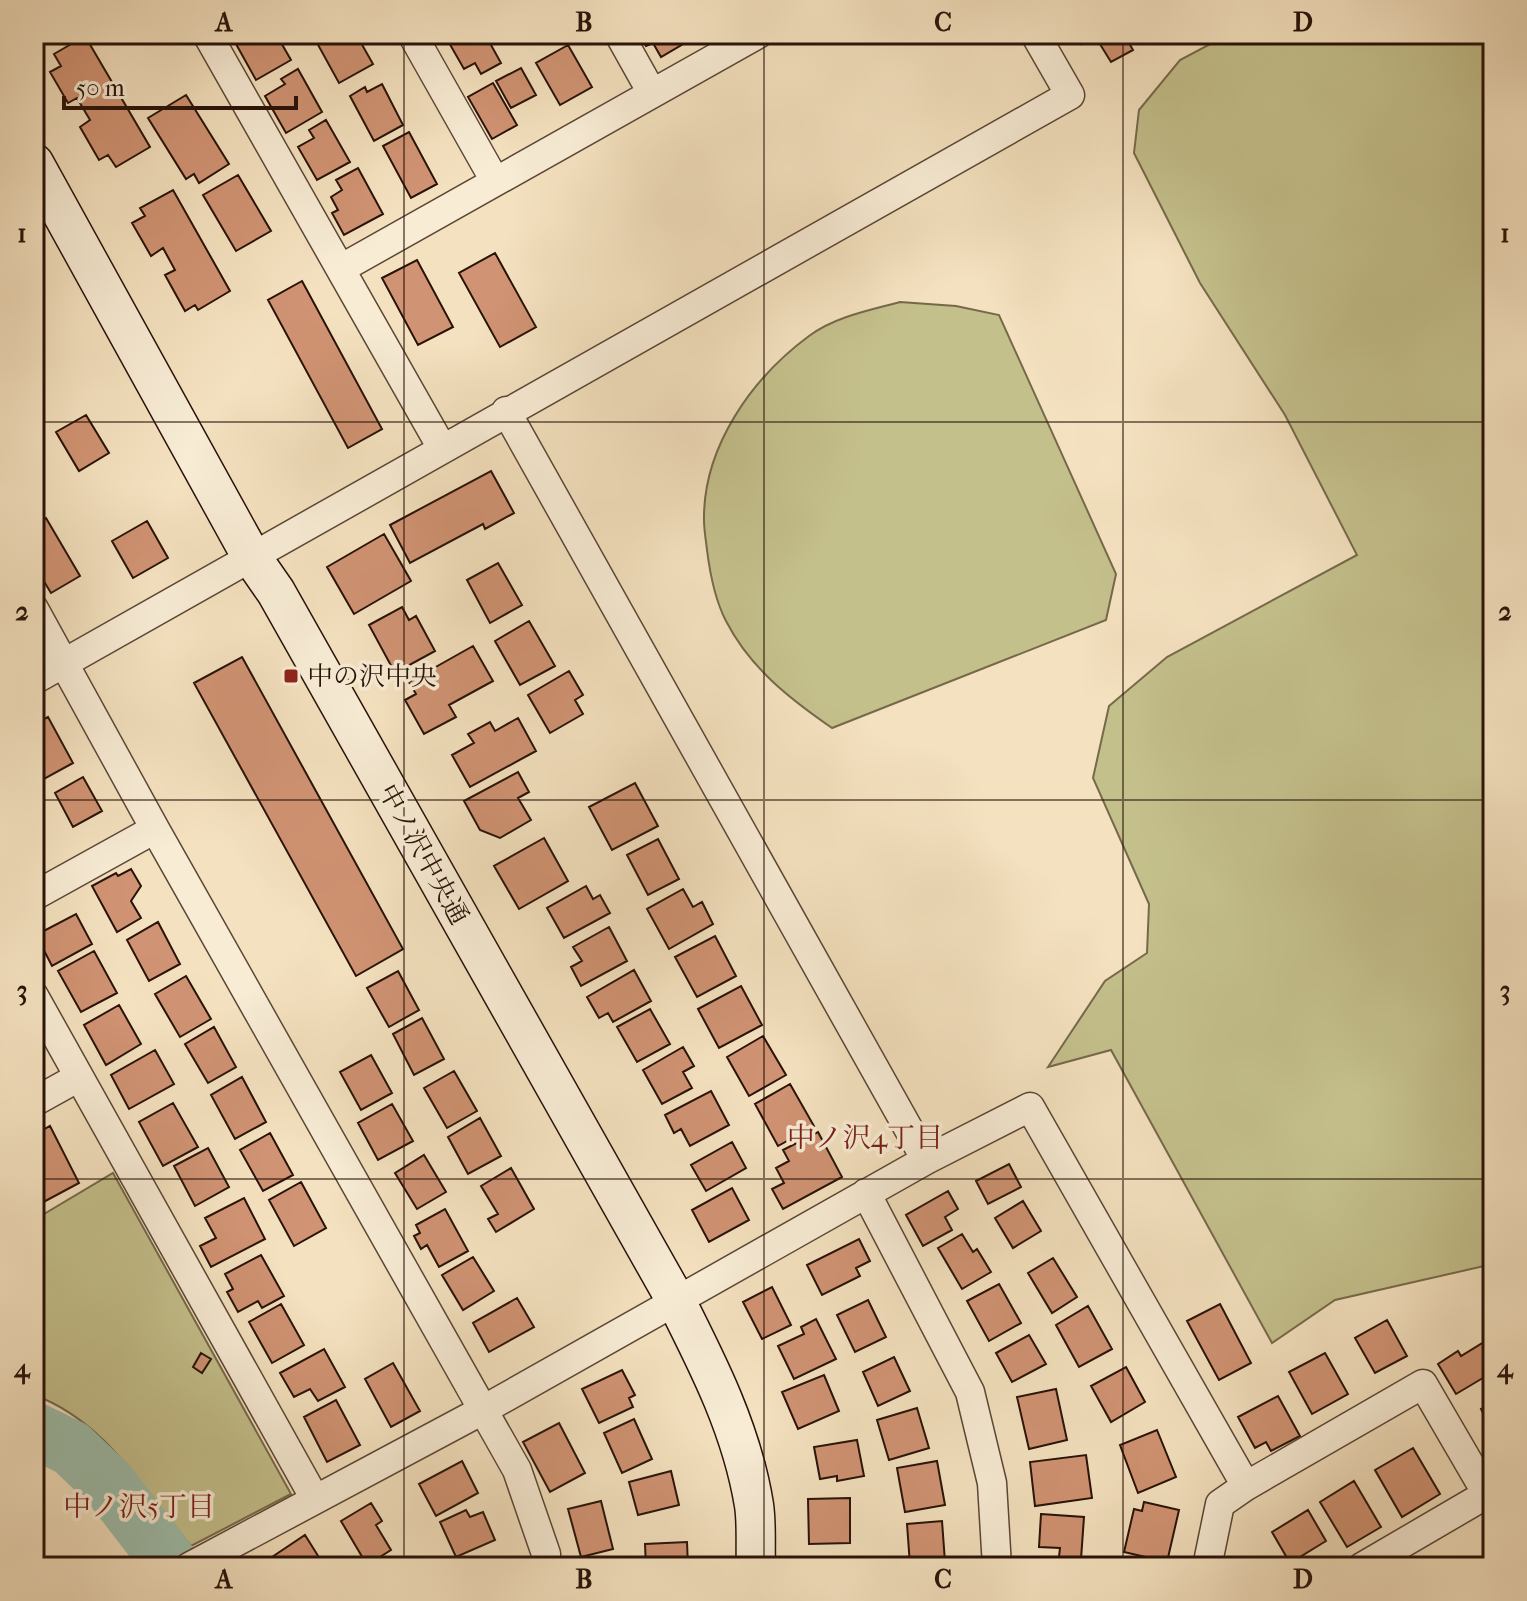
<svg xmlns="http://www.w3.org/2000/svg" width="1527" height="1601" viewBox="0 0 1527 1601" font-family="'IM FELL French Canon','Noto Serif JP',serif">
  <rect width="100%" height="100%" fill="#f4e1bf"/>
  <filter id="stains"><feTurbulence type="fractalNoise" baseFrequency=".0025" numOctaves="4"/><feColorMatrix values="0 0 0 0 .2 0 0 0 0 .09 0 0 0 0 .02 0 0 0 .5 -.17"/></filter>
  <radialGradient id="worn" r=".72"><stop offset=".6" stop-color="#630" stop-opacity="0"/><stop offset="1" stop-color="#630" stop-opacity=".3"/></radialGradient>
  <path fill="#c4c08c" stroke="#76694a" stroke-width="2" d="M1229 34H1493V1264L1335 1300 1272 1343 1111 1050 1048 1067 1105 981 1147 953 1149 904 1093 778 1109 706 1167 657 1357 555 1285 415 1200 283 1134 153 1139 110 1180 60Z
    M900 302 956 306 999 315 1116 574 1106 620 832 728C790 699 750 668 726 621 715 600 710 574 707 550 706 541 704 530 704 520 703 447 752 378 809 336 834 317 870 310 900 302Z
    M113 1173 291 1494 191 1546C144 1491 106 1421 34 1395V1220Z"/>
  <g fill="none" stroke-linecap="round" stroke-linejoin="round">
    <path stroke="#9dbeac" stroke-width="56" d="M34 1430 71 1448 109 1484 173 1567"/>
  </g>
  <path fill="#d09373" stroke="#281209" stroke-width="2" d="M250 34H276L291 60 256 80 236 44Z
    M333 34H356L373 64 339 83 317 43Z
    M444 34H485L501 63 481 74 475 63 464 69Z
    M639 34H694L695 37 661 57 653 43 646 46Z
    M1076 34H1124L1133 50 1111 62 1095 36 1081 44Z
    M85 36 150 147 116 167 108 155 99 160 80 127 90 120 77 98 68 103 50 72 61 66 54 54Z
    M568 45 592 87 560 105 536 63Z
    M521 68 536 95 511 108 496 81Z
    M298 69 322 112 286 133 265 96 285 84 281 79Z
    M493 83 517 125 492 139 468 97Z
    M382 84 403 125 374 141 350 96 365 87 367 92Z
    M186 95 229 164 199 183 194 174 186 179 148 118Z
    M326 120 350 162 317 180 298 147 314 138 309 130Z
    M409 132 437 184 411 198 383 146Z
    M358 168 383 214 344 235 332 213 338 210 331 197 342 190 336 180Z
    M238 175 271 231 236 251 203 195Z
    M173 190 230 291 198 310 195 305 185 311 165 275 175 270 163 248 151 256 132 223 145 216 140 208Z
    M495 253 536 327 500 347 459 273Z
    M417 260 453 327 418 345 382 278Z
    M302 281 382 429 348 448 268 300Z
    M86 415 109 453 79 471 56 432Z
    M491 471 514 513 485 529 483 524 410 563 390 525Z
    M46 518 80 576 51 593 34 565V525Z
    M147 521 168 558 133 578 112 541Z
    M384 534 411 581 354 614 327 567Z
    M498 563 522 605 490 623 467 580Z
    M402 607 409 620 416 616 435 651 395 673 369 625Z
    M529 621 555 666 520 685 495 641Z
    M473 646 493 681 449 705 456 717 424 734 405 700 416 694 409 682Z
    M242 657 403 949 356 976 194 683Z
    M569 671 583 695 575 700 583 714 550 733 528 695Z
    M48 717 73 763 44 779 34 760V725Z
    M518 718 536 751 470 787 452 755 474 743 468 734 490 722 495 731Z
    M518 772 529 792 518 798 531 820 500 838 480 830 464 801Z
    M83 777 102 811 73 827 55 793Z
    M635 783 658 826 612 850 589 807Z
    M544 838 568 881 519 909 494 866Z
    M658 839 679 879 648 895 627 855Z
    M131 869 141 886 131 901 141 918 117 932 92 886 116 873 118 876Z
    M586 886 593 899 600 895 610 913 564 938 547 908Z
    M683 889 693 907 702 902 713 924 669 949 647 909Z
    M76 914 92 944 52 966 36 935Z
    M158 922 180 964 149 981 127 940Z
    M609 927 627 961 581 986 571 967 582 961 573 947Z
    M715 936 736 976 697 997 675 957Z
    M94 951 117 993 81 1012 58 971Z
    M634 970 651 1001 613 1022 608 1013 599 1018 587 997Z
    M398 971 419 1010 389 1027 367 988Z
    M186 976 211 1019 180 1037 155 994Z
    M741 986 762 1025 719 1048 698 1009Z
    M119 1005 141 1044 106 1065 84 1025Z
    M650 1009 670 1044 637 1062 617 1027Z
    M422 1018 444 1059 414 1075 393 1034Z
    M214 1027 236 1067 208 1083 185 1044Z
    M763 1036 786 1075 749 1096 727 1057Z
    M683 1047 694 1066 683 1072 692 1088 662 1104 643 1070Z
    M155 1050 174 1084 129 1109 111 1075Z
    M371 1055 392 1093 361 1110 340 1072Z
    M454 1071 477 1111 447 1128 424 1088Z
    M242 1077 266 1122 235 1139 211 1095Z
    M790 1084 814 1126 778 1146 755 1104Z
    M711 1091 729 1125 690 1146 681 1129 674 1133 665 1115Z
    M173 1103 198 1147 163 1166 139 1122Z
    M392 1104 413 1141 378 1160 358 1123Z
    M480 1118 501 1156 468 1174 448 1137Z
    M50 1126 79 1183 36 1206 34 1135Z
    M818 1132 842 1177 783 1209 772 1189 784 1183 776 1168 789 1161 783 1150Z
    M270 1133 293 1175 263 1191 240 1150Z
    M732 1142 746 1168 706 1191 691 1165Z
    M208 1148 229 1187 195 1206 174 1166Z
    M424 1155 446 1192 417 1209 395 1173Z
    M1009 1164 1021 1187 988 1204 976 1181Z
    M511 1168 534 1209 496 1232 488 1219 498 1214 481 1186Z
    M301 1182 326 1228 294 1246 269 1200Z
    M732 1188 749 1220 709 1242 692 1210Z
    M948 1191 958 1209 945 1217 952 1230 923 1246 906 1215Z
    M244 1198 265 1239 211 1267 200 1246 216 1238 205 1218Z
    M1023 1201 1041 1231 1013 1248 995 1218Z
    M445 1209 468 1251 439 1267 427 1245 421 1249 414 1236 420 1233 416 1225Z
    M962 1234 973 1252 977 1249 991 1272 962 1289 938 1248Z
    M859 1239 870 1261 856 1268 860 1276 822 1295 807 1265Z
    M261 1255 284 1296 262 1308 258 1301 238 1312 227 1292 233 1289 225 1274Z
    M473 1257 494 1291 463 1310 442 1275Z
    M1053 1258 1077 1297 1052 1313 1028 1273Z
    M999 1284 1021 1323 989 1341 967 1301Z
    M772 1287 791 1325 762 1339 743 1302Z
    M517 1298 534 1327 489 1352 473 1323Z
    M868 1300 886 1337 855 1352 837 1315Z
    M281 1304 304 1345 272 1363 249 1322Z
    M1220 1304 1251 1363 1219 1380 1187 1321Z
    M1088 1306 1112 1349 1079 1367 1056 1325Z
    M816 1319 836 1359 794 1379 778 1346 804 1334 801 1327Z
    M1387 1320 1407 1356 1375 1373 1355 1338Z
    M1029 1335 1046 1364 1012 1382 996 1353Z
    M1489 1339 1493 1346V1372L1456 1394 1438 1364 1458 1351 1461 1356Z
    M324 1349 345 1387 318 1401 310 1389 294 1397 280 1373Z
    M201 1353 211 1359 202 1373 193 1367Z
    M1325 1353 1348 1394 1312 1414 1289 1372Z
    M894 1357 910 1391 878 1406 863 1372Z
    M393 1363 420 1411 391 1427 365 1379Z
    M1126 1367 1145 1402 1111 1422 1091 1386Z
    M622 1370 635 1395 629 1398 633 1407 599 1423 582 1389Z
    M824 1375 839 1411 798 1429 782 1392Z
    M1056 1389 1067 1440 1029 1449 1017 1397Z
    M1278 1396 1300 1436 1271 1451 1266 1442 1255 1448 1238 1417Z
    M336 1400 360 1445 327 1462 304 1417Z
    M1493 1403V1433L1481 1409Z
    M917 1408 929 1448 889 1460 877 1420Z
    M634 1419 652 1459 622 1473 604 1433Z
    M559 1423 585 1473 550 1492 523 1442Z
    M1157 1430 1176 1477 1138 1493 1120 1445Z
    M857 1440 864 1476 837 1481V1476L820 1479 814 1447Z
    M1413 1448 1440 1494 1402 1517 1375 1470Z
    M1086 1455 1092 1498 1035 1506 1030 1462Z
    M462 1461 478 1493 436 1516 419 1484Z
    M937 1461 945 1505 905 1512 897 1468Z
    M671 1471 679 1505 638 1515 629 1482Z
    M1354 1481 1381 1527 1347 1547 1320 1502Z
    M850 1498V1543L809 1544 808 1499Z
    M601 1501 613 1549 581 1557 568 1509Z
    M1144 1502 1179 1510 1167 1562 1124 1552 1134 1509 1142 1511Z
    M371 1503 382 1521 376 1525 391 1550 367 1565 341 1521Z
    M466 1510 470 1517 483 1512 495 1540 456 1557 440 1522Z
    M1308 1510 1326 1541 1290 1563 1272 1532Z
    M1041 1514 1084 1517 1081 1559 1059 1557 1060 1548 1039 1547Z
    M942 1521 945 1562 910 1565 907 1524Z
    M305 1535 325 1567H274L269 1559Z
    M687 1542 688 1567H646L645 1544Z
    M831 1559 883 1561V1567H831Z"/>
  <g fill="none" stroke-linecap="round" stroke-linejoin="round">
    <g stroke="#5b4636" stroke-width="31">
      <path id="street" d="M207 34 442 448
        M412 34 495 181
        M619 34 652 93
        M342 268 758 34
        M506 411 926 1160
        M34 609 155 829 517 1470 546 1554V1567
        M34 680 1070 95 1035 34
        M34 896 155 829
        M34 996 315 1499
        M34 1102 79 1077
        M866 1193 970 1392 992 1483 997 1567
        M189 1567 483 1410 926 1160 1030 1107 1246 1486
        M1207 1567 1220 1504 1246 1486 1423 1384 1487 1494 1362 1567"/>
    </g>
    <g stroke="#281209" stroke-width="41">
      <path id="secondary" d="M34 163 251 556 276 592 675 1299C709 1366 742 1431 754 1505 757 1525 755 1547 756 1567"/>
    </g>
    <use href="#street" stroke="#f8ecd5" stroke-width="28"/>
    <use href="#secondary" stroke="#f8ecd5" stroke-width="38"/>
  </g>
  <path fill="none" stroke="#281209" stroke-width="2" stroke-opacity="0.55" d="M404 34V1567M764 34V1567M1123 34V1567M34 422H1493M34 800H1493M34 1179H1493"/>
  <rect fill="#8f2418" stroke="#f8ecd5" stroke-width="3" x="283" y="668" width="16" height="16" rx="4"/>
  <g text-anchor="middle" stroke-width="7" stroke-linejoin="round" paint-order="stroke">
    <g font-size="26" fill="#281209" stroke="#f8ecd5" text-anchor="start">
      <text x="307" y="685">中の沢中央</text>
    </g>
    <g font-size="26" fill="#281209" stroke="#f8ecd5">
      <text transform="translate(424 854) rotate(61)" y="9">中ノ沢中央通</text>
    </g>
    <g font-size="28" fill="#7a1f14" stroke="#f8ecd5">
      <text x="865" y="1147">中ノ沢4丁目</text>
      <text x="139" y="1516">中ノ沢5丁目</text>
    </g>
  </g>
  <rect width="1527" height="1601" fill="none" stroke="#f4e1bf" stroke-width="88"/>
  <path d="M64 96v12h232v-12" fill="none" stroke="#281209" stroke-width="4"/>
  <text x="76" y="96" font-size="24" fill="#281209" stroke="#f8ecd5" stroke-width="6" paint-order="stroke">50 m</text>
  <rect x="44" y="44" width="1439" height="1513" fill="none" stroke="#281209" stroke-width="3"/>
  <g font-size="26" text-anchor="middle" font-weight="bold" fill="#281209">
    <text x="224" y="31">A</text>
    <text x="584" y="31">B</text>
    <text x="943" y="31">C</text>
    <text x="1303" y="31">D</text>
    <text x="22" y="242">1</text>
    <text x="1505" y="242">1</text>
    <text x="22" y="620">2</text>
    <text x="1505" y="620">2</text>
    <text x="22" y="999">3</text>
    <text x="1505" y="999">3</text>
    <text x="22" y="1377">4</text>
    <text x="1505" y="1377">4</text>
    <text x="224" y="1588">A</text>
    <text x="584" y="1588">B</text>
    <text x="943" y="1588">C</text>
    <text x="1303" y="1588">D</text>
  </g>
  <rect width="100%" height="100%" filter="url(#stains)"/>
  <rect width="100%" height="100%" fill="url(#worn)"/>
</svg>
